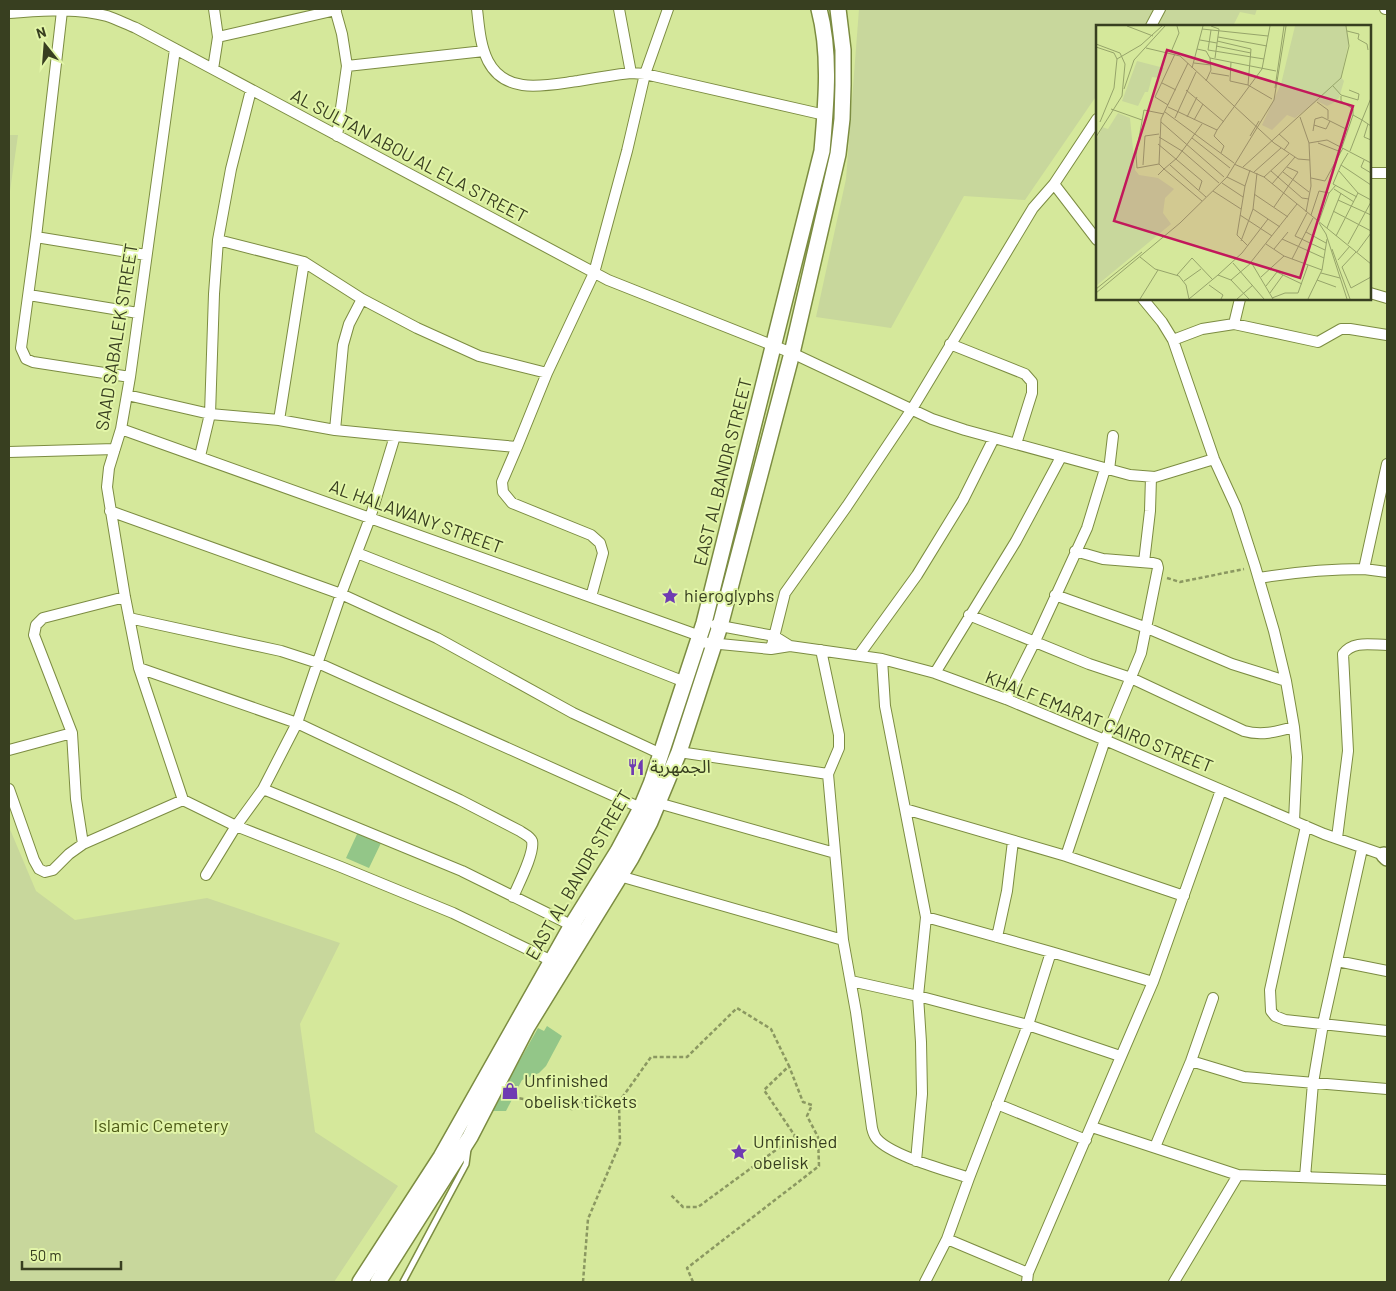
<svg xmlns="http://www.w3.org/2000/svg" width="1396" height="1291" viewBox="0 0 1396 1291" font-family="Barlow,'Noto Sans Arabic',sans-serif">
  <rect width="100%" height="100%" fill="#d5e89b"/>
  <path fill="#c8d79c" d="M859 9H1257L1255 15 1240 12 1233 26H1097V95L1025 200 964 196 891 328 816 317 846 179Z
    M9 135H18L9 198Z
    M9 827 36 891 75 920 207 898 340 943 300 1024 315 1132 398 1186 334 1282H9Z"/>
  <path fill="#93c688" d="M358 832 381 843 369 868 346 858Z
    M547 1026 562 1036 546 1066 539 1073 522 1080 506 1111H491L538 1028 544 1031Z"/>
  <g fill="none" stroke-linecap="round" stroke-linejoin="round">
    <g stroke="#7c8c42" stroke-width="8">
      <path id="lane" d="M403 1282 466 1164 468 1149"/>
    </g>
    <g stroke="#7c8c42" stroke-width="12">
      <path id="street" d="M335 9 342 34 347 66 337 136
        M477 9C479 26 480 45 488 61 506 96 547 85 578 81 595 78 613 75 631 73L645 74 825 115
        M619 9 631 73
        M1385 9H1387
        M62 11 36 237 21 348 26 359 33 362 130 377
        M9 13C40 11 76 7 107 16 116 19 126 24 136 28L608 280 792 353 932 419 965 430 1130 475 1155 477 1214 459
        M1151 26 1160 9
        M218 37 336 10
        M175 49 130 377 121 429 109 468 107 487 125 597 139 668 183 800
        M347 66 484 51
        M213 69 218 37 214 9
        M1370 173H1387
        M1054 184 1097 240
        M36 237 146 255
        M218 240 304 262 362 299 417 328 479 356 547 373
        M1370 293 1387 298
        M29 295 138 313
        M1143 299 1162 322 1173 340 1214 459 1236 507 1255 566 1274 631 1286 681 1294 727 1297 757 1294 821
        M1234 324 1318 342 1341 329H1350L1387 335
        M1173 340 1202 329 1234 324 1240 299
        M950 344 1025 374 1032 382V393L1016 444
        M127 395 210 414 279 420 335 430 395 436 517 447 547 373 594 273 627 151 645 74 668 9
        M279 420 304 262
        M121 429 700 636
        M335 430 343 345 349 324 362 299
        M395 436 370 518 341 594 297 723 263 789 236 826 341 867 453 913 556 963
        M517 447 502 482 503 492 512 503 591 535 600 543 603 553 591 597
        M9 452 115 449
        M200 456 210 414 214 294 218 240 231 169 251 90
        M1109 470 1113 436
        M110 511 341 594 437 638 573 713 661 754
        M357 553 685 682
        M1144 562 1150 511 1151 477
        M1364 569 1387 572
        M1259 578C1296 572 1326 569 1364 569L1387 464
        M1055 595 1147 628 1232 664 1286 681
        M969 615 1089 664 1131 678 1244 731C1261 736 1276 732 1294 727
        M129 618 281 651 318 663 641 808
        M715 625 774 636 790 646
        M699 642 771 649 790 646 882 659 935 673 1006 699 1105 740 1324 834 1387 856
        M771 649 785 593 847 506 912 409 1033 208 1054 184 1097 119
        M821 650 839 735V748L828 774
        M859 655 917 575 963 500 994 438
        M882 659 885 706 926 917 918 996 921 1042 922 1094 916 1161
        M139 668 297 723 460 800 520 831C524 834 530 836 532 841 535 853 518 885 513 897
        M935 673 1016 541 1061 457
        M1006 699 1035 641 1087 528 1105 469
        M9 750 72 733
        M679 752 828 774 843 940 856 1012 872 1128C873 1132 874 1136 877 1139 892 1156 946 1170 969 1178
        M9 789 34 860 39 869 45 872 53 870 69 854 83 844 183 800 236 826 206 875
        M263 789 462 871 577 928
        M658 803 835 853
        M905 809 1066 856 1184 896
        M1306 826 1270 990 1271 1011 1275 1016 1285 1020 1387 1031
        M1337 838 1348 751 1343 654C1353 640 1372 645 1387 645
        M83 844 76 799 72 733 34 635 36 625 43 618 125 597
        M1066 856 1105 740 1141 653 1158 568 1157 564 1153 563 1103 559 1075 551
        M616 875 843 940
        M926 917 1051 952 1153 982
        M997 937 1007 891 1013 841
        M1337 961 1387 971
        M851 981 918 996 1028 1025 1120 1056
        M1191 1061 1244 1077 1387 1089
        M997 1104 1086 1140
        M1092 1127 1238 1175 1387 1180
        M1155 1147 1191 1061 1213 998
        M1305 1177 1313 1083 1323 1024 1362 849
        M947 1239 1028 1273
        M925 1282 947 1239 969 1178 1028 1025 1051 952
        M1027 1282 1028 1273 1153 982 1221 790
        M1174 1282 1238 1175"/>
    </g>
    <g stroke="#7c8c42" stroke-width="18">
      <path id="secondary" d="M1384 855 1387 858
        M360 1282 441 1157 572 925 618 851 641 808 651 784 704 623 822 151C826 104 831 54 819 9
        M378 1282 470 1137 527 1027 631 858 650 822 679 752 720 626 792 353 838 154 842 119 843 85V50L838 9"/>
    </g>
    <path stroke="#8b9861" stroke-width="2.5" stroke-dasharray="4 2.5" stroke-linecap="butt" d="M1167 578 1180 582 1244 569
      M513 1097 572 1109 593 1096 619 1102 651 1057H687L737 1008 771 1029 789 1066 764 1090 795 1136 698 1207H683L671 1195
      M583 1282 588 1219 620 1143 619 1102
      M693 1282 687 1268 819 1166 818 1137 807 1116 812 1105 803 1102 789 1066"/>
    <use href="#lane" stroke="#fff" stroke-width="5"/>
    <use href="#street" stroke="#fff" stroke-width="10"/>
    <use href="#secondary" stroke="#fff" stroke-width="15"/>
  </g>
  <defs>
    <g id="sight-bare" transform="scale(1.35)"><path d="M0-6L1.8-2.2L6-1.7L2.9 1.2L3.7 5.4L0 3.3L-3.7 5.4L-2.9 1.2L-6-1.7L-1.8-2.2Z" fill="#6f3bb2" stroke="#e2f5a8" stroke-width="2.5" paint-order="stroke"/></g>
    <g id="restaurant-bare" transform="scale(1.35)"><path d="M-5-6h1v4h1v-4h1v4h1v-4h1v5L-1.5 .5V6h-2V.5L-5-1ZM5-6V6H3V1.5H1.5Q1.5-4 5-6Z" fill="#6f3bb2" stroke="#e2f5a8" stroke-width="2.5" paint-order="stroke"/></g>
    <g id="shop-bare" transform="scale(1.35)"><path d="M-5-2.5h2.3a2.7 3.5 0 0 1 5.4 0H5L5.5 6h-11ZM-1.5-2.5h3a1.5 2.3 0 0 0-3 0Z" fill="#6f3bb2" stroke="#e2f5a8" stroke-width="2.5" paint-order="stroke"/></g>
  </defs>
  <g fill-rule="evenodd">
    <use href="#sight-bare" x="670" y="596"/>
    <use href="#restaurant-bare" x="636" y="767"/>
    <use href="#shop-bare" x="510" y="1091"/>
    <use href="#sight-bare" x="739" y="1152"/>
  </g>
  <g text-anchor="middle" stroke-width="4" stroke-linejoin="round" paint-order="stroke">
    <g font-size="18" fill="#383f20" stroke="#e2f5a8">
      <text transform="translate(409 156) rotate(28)" y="6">AL SULTAN ABOU AL ELA STREET</text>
      <text transform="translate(117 337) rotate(-81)" y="6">SAAD SABALEK STREET</text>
      <text transform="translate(723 472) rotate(-76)" y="6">EAST AL BANDR STREET</text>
      <text transform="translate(416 517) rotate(20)" y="6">AL HALAWANY STREET</text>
      <text transform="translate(1099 722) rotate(22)" y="6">KHALF EMARAT CAIRO STREET</text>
      <text transform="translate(579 875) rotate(-60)" y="6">EAST AL BANDR STREET</text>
    </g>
    <g font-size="18" fill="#383f20" stroke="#e2f5a8" text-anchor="start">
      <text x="684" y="602">hieroglyphs</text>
      <text x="650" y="773">الجمهرية</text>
      <text x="524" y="1087">Unfinished<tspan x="524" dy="21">obelisk tickets</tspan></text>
      <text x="753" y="1148">Unfinished<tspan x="753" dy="21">obelisk</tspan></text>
    </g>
    <g font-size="18" fill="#4e5b17" stroke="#e2f5a8">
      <text x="161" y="1132">Islamic Cemetery</text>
    </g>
  </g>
  <g transform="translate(1096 25)">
    <rect width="275" height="275" fill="#d5e89b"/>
    <path d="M199 1H250L253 16 245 52 248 56 243 73 237 78 231 81 221 76 199 93 191 90 176 105 166 100 185 59ZM41 36 68 43 63 53 56 52 52 67H49L42 81 26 76ZM22 88 34 93 39 145 43 150 62 153 78 164 69 173 67 188 75 199 0 261V117L6 102 12 104Z" fill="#c8d79c"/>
    <path fill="none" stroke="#96a46a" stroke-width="1" d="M31 1 57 11M115 1 123 4 119 33M106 4 172 11M251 6 263 9 262 14 271 19 272 25M122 12 171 21M104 15 121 18M121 16 155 24 152 60M0 19 24 28 29 39 26 71 0 112M120 21 155 28M0 22 18 28 21 34 18 63 4 97M50 23 84 31 178 118 202 134 214 135M101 24 110 26 114 33 115 45 110 56M112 25 168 34M112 25 115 5M75 27 83 8 81 1M114 33 180 46M21 34 45 20 66 1M135 37 134 56 152 60 176 74M98 38 115 40M96 43 107 1M115 48 133 51M66 58 80 65M237 61 245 70 262 75 263 69 253 65M179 63 188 1M28 64 38 35 69 1M90 65 128 97M245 71V76L257 84V90M221 77 232 85V94M72 80 59 72 79 29M72 82 121 105 166 44 174 1M15 84 46 95M69 87 138 138M91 92 101 72M204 92 213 118 215 161 210 187M79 93 100 47M98 95 107 79M65 97 128 152M106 99 81 133 68 144 106 176M272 99 266 95 275 73M218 100 230 104 234 96M275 101 272 99 268 112 275 115M121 105 118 111 128 121 125 128M217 106 219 94 226 92 252 105M183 109 193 118 188 125M154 111 163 96M63 112 86 126 123 158M96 113 134 143M213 118 231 115 275 138M222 118 245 127M62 119 106 156 103 165M246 122 257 90 266 95 254 126M252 128 245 140 275 160M268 135 265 142 275 148M63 139 65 94 92 38M138 139 168 152 275 239M47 140 49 111 63 109M74 140 110 172M245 140 237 159 261 172M147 142 245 53 253 21 250 1M175 146 206 173 213 174M243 146 262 168 275 175M158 147 185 123M187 147 213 167M62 150 68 144 63 139 41 143 40 130 48 85 68 89M131 152 149 161 141 210 152 221M168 152 193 129M215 153 229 156 247 123M126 158 147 172M176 159 199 132M149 161 154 145M238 164 258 177M117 166 145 184M158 169 192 192M242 175 275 190M178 182 202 147 191 142M157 184 184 202M237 186 275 206M211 188 199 211 229 225M144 190 176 211M215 190 223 166 233 168M223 196 233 168 240 160M223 198 230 209 251 274M231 203 245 168M210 207 230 218M240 211 262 168M186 214 228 233M145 216 157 184 161 148M170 219 188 231 226 245M252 219 275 177M178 224 192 207M236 224 254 274M261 227 275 208M44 232 59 244 83 251 90 260 93 274M196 234 217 193M242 235 254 221M137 238 168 274M246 242 255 263 275 252M246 242 260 227M225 248 244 253M81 250 96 233 117 255M122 250 146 228 172 194M165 252 188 231M135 255 155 238M221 255 240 262M88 256 105 244M113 260 127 270 125 274M170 261 181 247 187 250M0 264 46 227M0 268 84 198 131 152 178 75 190 1M174 268 187 250 206 259M176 273 189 268H202L212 240M44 274 62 245M93 274 122 250 135 255 153 274M141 274 157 260M177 274 155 237 201 179M212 274 226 245 231 214"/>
    <path fill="#c2185b" fill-opacity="0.15" stroke="#c2185b" stroke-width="2.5" d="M71 25 257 81 204 253 18 196Z"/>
    <rect width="275" height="275" fill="none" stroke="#383f20" stroke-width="2.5"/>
  </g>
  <rect width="1396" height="1291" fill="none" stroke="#383f20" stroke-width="20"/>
  <g transform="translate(45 45) rotate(343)" stroke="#e2f5a8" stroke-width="4" paint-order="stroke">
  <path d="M0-4L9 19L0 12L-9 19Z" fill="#383f20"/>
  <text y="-8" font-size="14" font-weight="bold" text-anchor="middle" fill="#383f20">N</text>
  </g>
  <path d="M22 1261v8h99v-8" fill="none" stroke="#383f20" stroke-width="2.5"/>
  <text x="30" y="1261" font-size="15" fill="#383f20" stroke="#e2f5a8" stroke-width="4" paint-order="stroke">50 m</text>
</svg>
